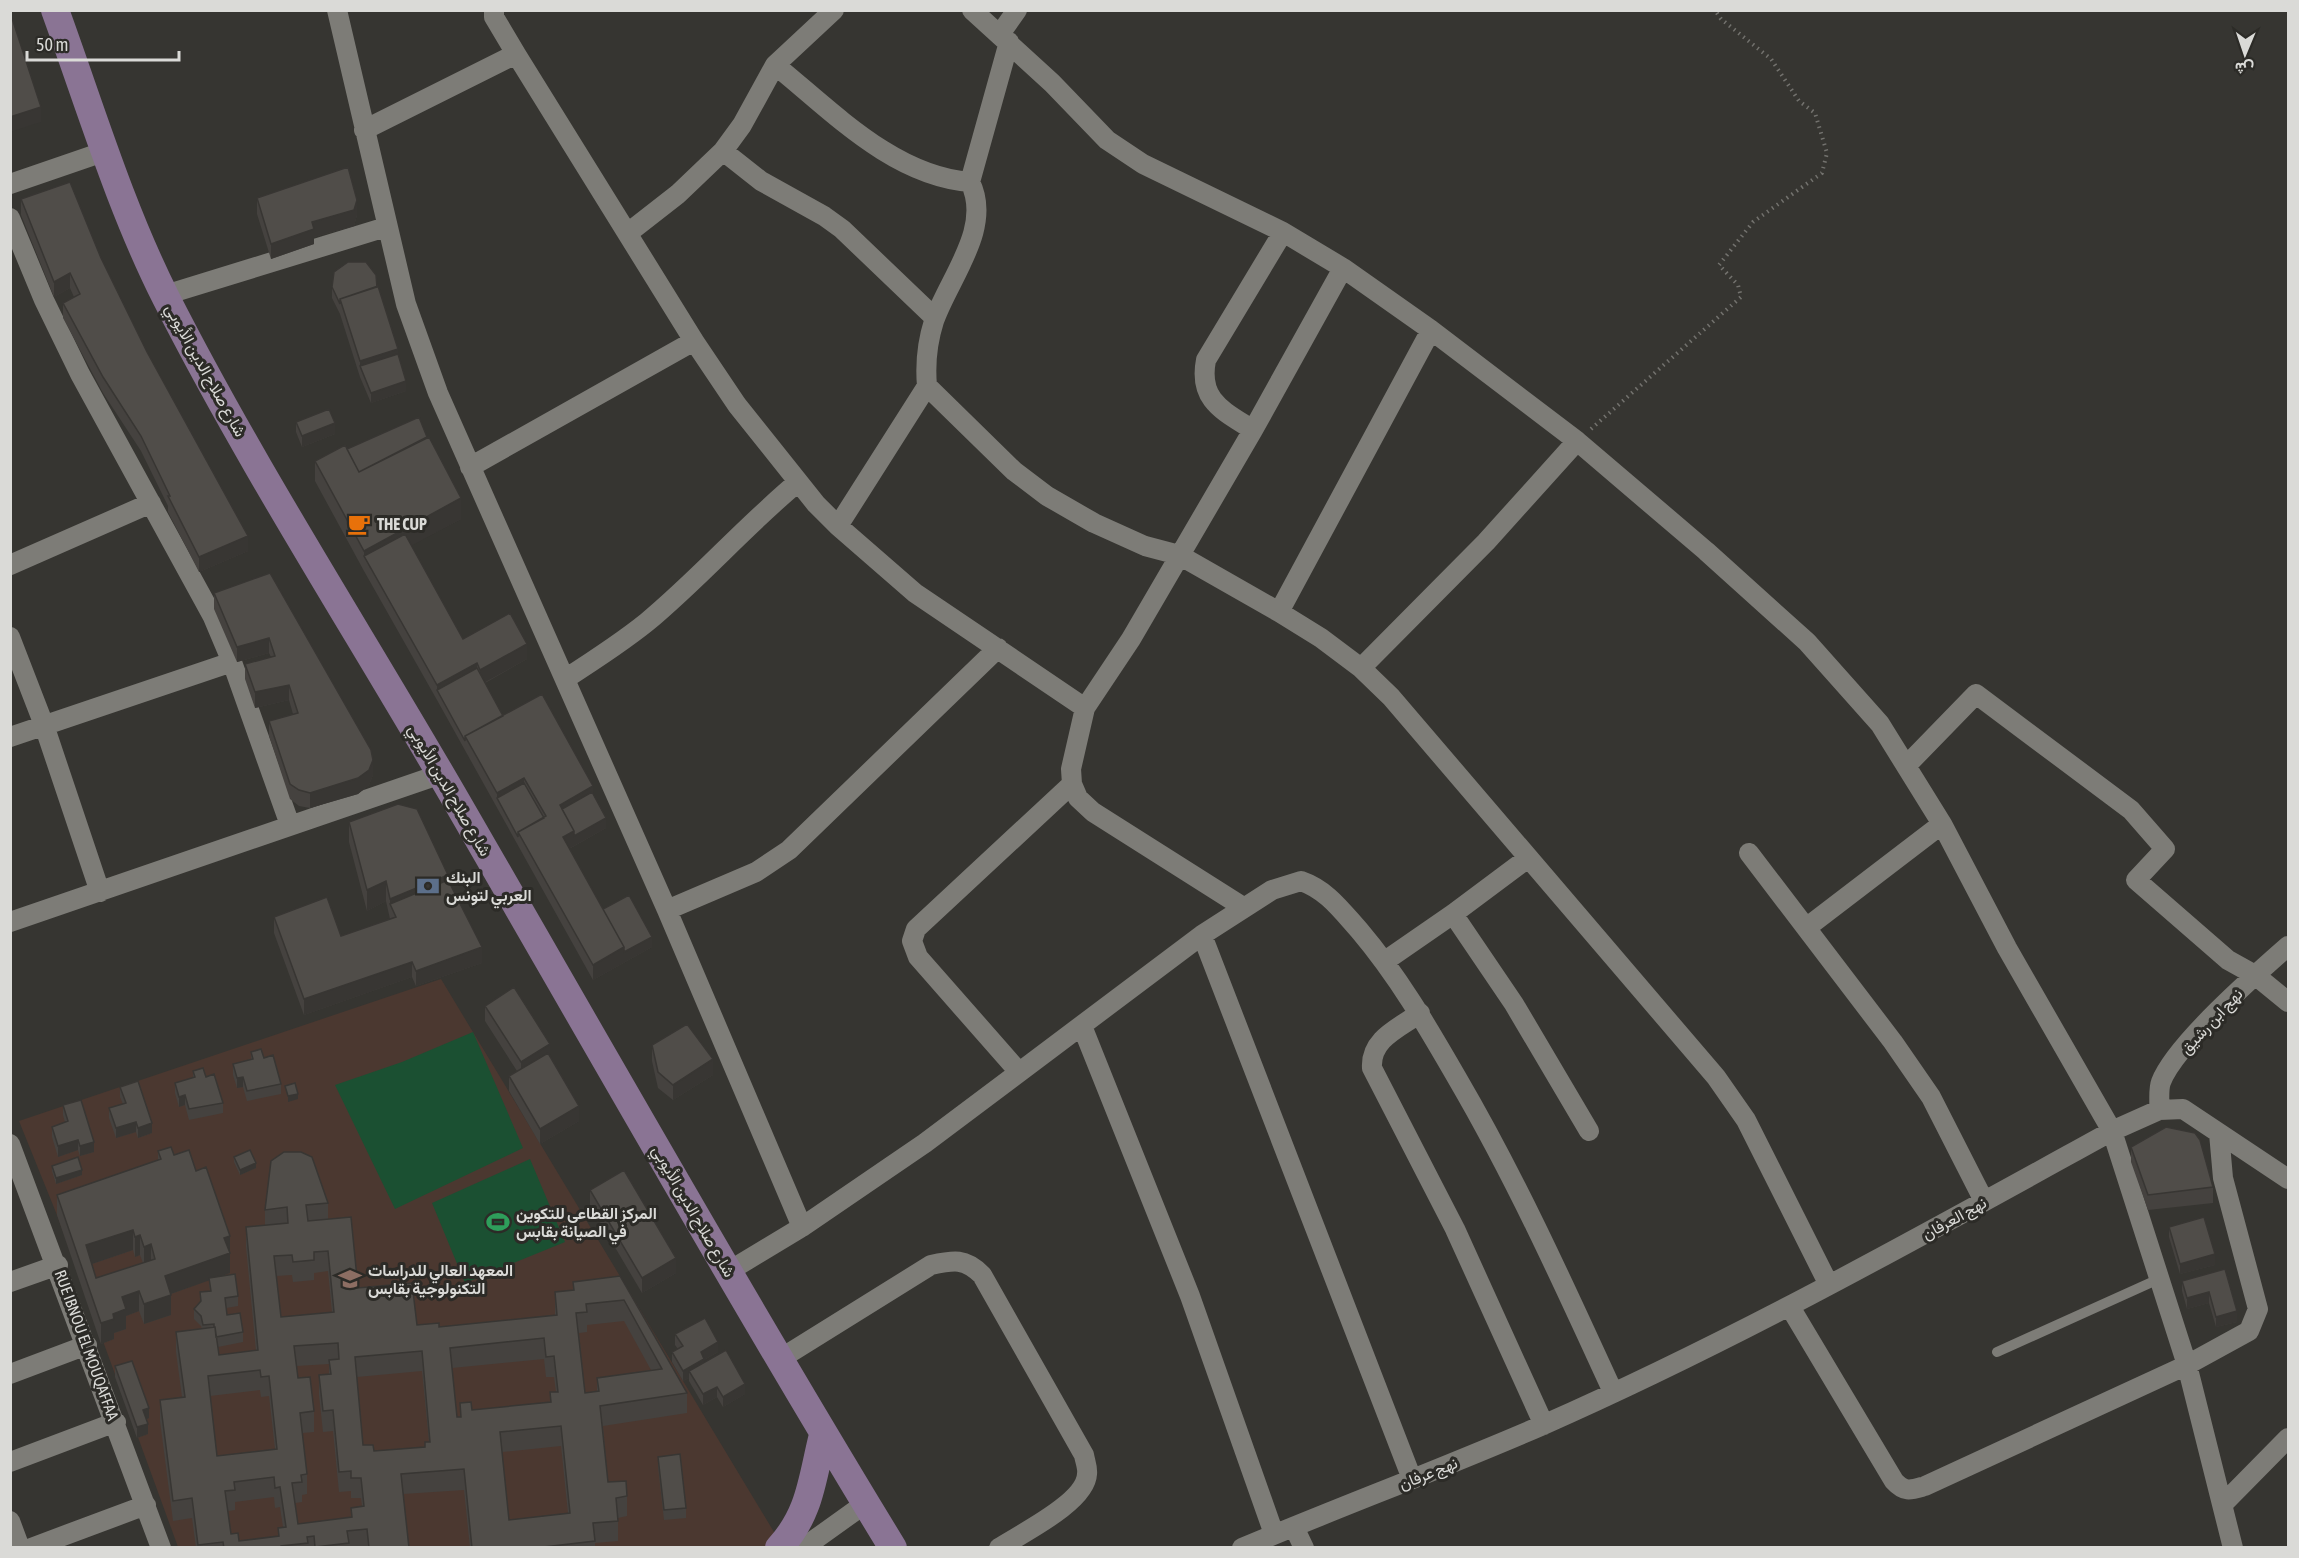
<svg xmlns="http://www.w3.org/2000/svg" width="2299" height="1558" viewBox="0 0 2299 1558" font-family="'Asap Condensed',Vazirmatn,sans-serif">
  <rect width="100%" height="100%" fill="#363531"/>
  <path fill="#4b3830" d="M441 979 777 1537 774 1547H178L57 1215 19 1121Z"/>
  <path fill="#1b5032" d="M473 1032 523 1148 395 1209 335 1085 402 1062Z
    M530 1159 565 1242 465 1283 432 1203Z"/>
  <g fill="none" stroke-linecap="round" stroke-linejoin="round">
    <path stroke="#73726e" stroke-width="4" stroke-dasharray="1.5 4.5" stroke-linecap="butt" d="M1591 429 1741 297 1738 285 1719 265 1753 222 1822 173 1827 153 1815 113 1799 101 1771 59 1721 19 1715 10"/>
    <path stroke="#7d7c77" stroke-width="10" d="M1997 1352 2161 1278"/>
    <path stroke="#7d7c77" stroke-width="20" d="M337 10 406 304 438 393 667 910 802 1227
      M494 10V17L516 54 694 341 737 405 816 504 838 526 915 593 1085 708
      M972 10 1052 83 1107 140 1143 164 1283 232 1343 268 1431 330 1577 441 1706 551 1807 642 1880 724 1942 824 2007 948 2112 1131 2187 1365 2233 1548
      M1000 34 1017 10
      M775 65C832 111 893 176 970 182
      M364 130 516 54
      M723 151 761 181 824 216 842 229 935 318
      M10 184 106 151
      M10 218 44 300 80 374 213 617 232 662 290 825
      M628 233 678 194 723 151 742 125 775 65 834 10
      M165 295 386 227
      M927 386 1014 471 1047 496 1094 523 1145 546 1179 555 1279 612 1321 638 1361 668 1391 697 1716 1077 1746 1120 1829 1285
      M1253 430C1224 411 1198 401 1206 360L1283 232
      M470 467 694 341
      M838 526 927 386C925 363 927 343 934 321 949 278 993 228 970 182L1009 42
      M10 565 151 503
      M1279 612 1431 330
      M10 637 44 725 100 892
      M1361 668 1486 542 1577 441
      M565 679C593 661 621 643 647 622 700 578 745 526 798 482
      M10 737 232 662
      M1906 766 1976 694 2131 810 2165 849 2136 880 2228 960 2255 975 2288 1002
      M1749 853 1893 1042 1931 1097 1984 1201
      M1243 907 1093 812 1078 798 1072 784 1071 769 1085 708 1131 639 1253 430 1343 268
      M667 910 756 872 789 850 998 648
      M1453 914 1514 1004 1589 1131
      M10 922 441 774
      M1806 928 1942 824
      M1202 935 1412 1479
      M1385 961 1453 914 1528 858
      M1420 1013C1399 1028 1370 1039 1372 1068L1455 1229 1544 1425
      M1082 1026 1190 1296 1274 1534
      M1019 1072 918 957 912 941 916 929 1072 784
      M2159 1110C2160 1101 2158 1090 2161 1082 2175 1045 2256 974 2288 946
      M10 1144 161 1548
      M729 1271 802 1227 925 1143 1202 935 1272 890 1301 881C1327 890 1341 910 1359 930 1398 976 1427 1026 1457 1078 1516 1179 1564 1285 1613 1392
      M10 1282 58 1265
      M1790 1307 1894 1481C1905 1493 1911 1490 1925 1486L2187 1365 2249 1331 2258 1309 2223 1178 2219 1133
      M780 1359 931 1265C954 1260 965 1258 982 1275L1084 1455C1085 1461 1088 1468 1087 1474 1086 1502 1022 1533 999 1548
      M10 1374 87 1345
      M10 1462 116 1422
      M2223 1504 2288 1438
      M10 1521 20 1548
      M1294 1527 1304 1548
      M31 1548 146 1505
      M803 1548 866 1503
      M1242 1548C1342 1506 1444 1468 1543 1425 1738 1339 1925 1234 2112 1131L2159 1110 2183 1109 2288 1179"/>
    <path stroke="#8a7494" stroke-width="28" d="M55 10C90 106 120 207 166 298 254 471 360 634 457 802 601 1051 743 1302 893 1548
      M779 1548C811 1513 812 1478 823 1435"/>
  </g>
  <path fill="#45423f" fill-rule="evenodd" d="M257 198 357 215 354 226 314 237V244L271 259 257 214Z
    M21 199 101 258 147 352 248 551 199 572 168 512V506L141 451 103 393 63 318V303L74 297 70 288 54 297 21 215Z
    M332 287H377L398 354 406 391 371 403 360 377 340 314 332 298Z
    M296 422 335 434 302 447 296 432Z
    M347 449 461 519 411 545 463 639 527 659 485 683 503 716 593 794 606 828 569 849 603 909 652 947 593 980 437 700 364 571 315 481V461Z
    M270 573 373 775 369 785 358 794 310 808 299 806 290 799 269 736V721L293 714 289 700 255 708 245 679V664L271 657 269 653 237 662 214 609V593Z
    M349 822 482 963 416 986 412 977 304 1015 274 933V917L341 936 390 919 386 901 367 911 349 842Z
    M485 1006 550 1056 579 1121 540 1144 509 1091V1076L517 1071 485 1021Z
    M652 1045 713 1075 673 1100 658 1088 652 1061Z
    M251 1052 264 1058 281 1084V1094L247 1101 243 1087 237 1088 233 1075V1064L251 1059Z
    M193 1071 206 1077 223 1103V1113L189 1120 185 1105 179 1107 175 1093V1083L193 1078Z
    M120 1087 152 1133 138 1138 136 1132 116 1138 109 1118V1108L123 1104 120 1097Z
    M63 1105 94 1152 80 1156 78 1150 58 1157 52 1137V1127L65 1122 63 1115Z
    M2131 1147 2213 1187V1203L2148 1210 2131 1162Z
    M158 1151 174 1155 196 1171 230 1236V1273L224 1275 238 1296V1306L226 1308 227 1315 243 1332V1342L218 1347 219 1355 256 1351 246 1247V1227L265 1225V1210L328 1203V1219L358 1288 417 1325 439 1327 555 1315V1292L573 1290V1282L620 1276 687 1393V1413L603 1426 608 1482 627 1496V1516L618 1518V1541L595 1543V1548H470L464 1490 403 1494 409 1548H196L192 1518 173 1521 160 1421V1400L182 1397 176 1352V1332L202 1329 201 1326 194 1319V1309L200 1303V1292L210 1291 209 1280 171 1294V1315L144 1324 139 1311 126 1316V1329L114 1333V1339L101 1344 57 1215V1195L158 1160ZM133 1250 135 1257 140 1255 143 1263 96 1278 92 1264ZM328 1271 332 1312 281 1317 276 1276 292 1275 293 1282 314 1280V1273ZM624 1321 651 1370 597 1378V1391L585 1393 579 1333 587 1332V1325ZM544 1359 546 1377H554L556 1392H550V1402L472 1410 460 1403V1417H457L452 1368ZM329 1364V1374L319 1375V1395L323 1432 333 1431 339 1492 351 1491V1498H361L362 1506 351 1508V1517L298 1524 295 1503 302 1502V1495L307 1494V1474L302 1433 314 1432V1411L298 1378 296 1366ZM422 1371 429 1442 425 1447 374 1451 363 1445 357 1377ZM260 1390 261 1397 269 1396 275 1449 217 1456 210 1396ZM561 1446 568 1513 509 1520 502 1452ZM274 1497 275 1508 280 1507 283 1527 278 1528V1536L239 1541 231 1534 228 1511 235 1510V1502Z
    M234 1157 256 1168 240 1175 234 1162Z
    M52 1166 82 1175 56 1184 52 1171Z
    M590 1190 676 1273 642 1293 590 1205Z
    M2169 1227 2215 1265 2180 1274 2169 1237Z
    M2225 1269 2237 1322 2216 1327 2209 1303 2187 1309 2182 1291V1281Z
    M675 1334 718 1352 704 1360V1362L745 1394 723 1407 717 1397 703 1405 689 1381V1378L683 1381 672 1362V1352L678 1349 675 1345Z
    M115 1366 149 1418 146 1419 148 1434 137 1438 115 1377Z
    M658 1457 686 1508V1518L664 1520 658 1467Z"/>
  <path fill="#383633" d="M41 107V122L10 132V117Z
    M357 200V215L354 226 314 237V244L271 259V244Z
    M70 273V288L54 297V282Z
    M398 349V364L360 366V361Z
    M406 381V391L371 403V393Z
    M335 423V434L302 447V436Z
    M461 498V519L370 568 364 556V551Z
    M248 536V551L199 572V557Z
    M269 638V653L237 662V647Z
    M527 644V659L480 685V670Z
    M477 663V678L437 690V685Z
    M289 685V700L255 708V692Z
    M373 760V775L369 785 358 794 310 808V793Z
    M524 778V793L497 798V793Z
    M593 786V801L564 818 560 805Z
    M606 818V828L574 846V836Z
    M574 831V846L563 852V837Z
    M448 875V895L390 904V899Z
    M386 881V901L367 911V890Z
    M652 937V947L593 980V965L624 947Z
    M482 947V963L416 986V971Z
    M412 962V977L304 1015V999Z
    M550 1044V1059L521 1077V1062Z
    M713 1059V1075L673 1100V1085Z
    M243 1077V1087L237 1088V1078Z
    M298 1094V1099L288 1102V1096Z
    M185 1095V1105L179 1107V1097Z
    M579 1106V1121L540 1144V1129Z
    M136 1122V1132L116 1138V1128Z
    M152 1123V1133L138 1138V1128Z
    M78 1140V1150L58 1157V1146Z
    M94 1142V1152L80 1156V1146Z
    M256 1163V1168L240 1175V1170Z
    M82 1170V1175L56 1184V1178Z
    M133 1230V1250L86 1266V1245Z
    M140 1235V1255L135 1257V1237Z
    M230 1236V1273L165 1296V1276L224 1238Z
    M151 1244V1265L144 1267V1247Z
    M2215 1254V1265L2180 1274V1264Z
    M676 1258V1273L642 1293V1278Z
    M139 1291V1311L126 1316V1329L114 1333V1339L101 1344V1323L122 1297Z
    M2209 1292V1303L2187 1309V1298Z
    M171 1295V1315L144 1324V1304Z
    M2237 1311V1322L2216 1327V1317Z
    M718 1342V1352L704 1360V1369L689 1371V1378L683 1381V1371L701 1352Z
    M745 1384V1394L723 1407V1397Z
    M717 1387V1397L703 1405V1394Z
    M149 1408V1418L143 1421V1410Z
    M148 1424V1434L137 1438V1427Z"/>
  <path fill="#504d49" stroke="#383633" stroke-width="1.5" fill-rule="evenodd" d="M10 12 41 107 10 117Z
    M348 167 357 200 354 210 312 222 314 229 271 244 257 198Z
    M70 182 101 258 147 352 248 536 199 557 168 496H170L141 436 103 377 63 303 80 294 70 273 54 282 21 199Z
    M348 262H366L376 275 377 287 340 299V304L332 287 334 272Z
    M378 286 398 349 360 361 340 299Z
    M398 354 406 381 371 393 360 366Z
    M329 409 335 423 302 436 296 422Z
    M419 417 427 437 359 472 347 449Z
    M429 437 461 498 364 551 315 461 345 445 359 472Z
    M405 534 463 639 510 613 527 644 480 670 477 663 437 685 364 556Z
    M270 573 371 750 373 760 369 770 358 778 310 793 299 790 290 784 269 721 298 713 289 685 255 692 245 664 275 656 269 638 237 647 214 593Z
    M477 668 503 716 465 736V741L437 690Z
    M542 694 593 786 560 805 574 831 563 837 624 947 593 965 518 832 546 816 524 778 497 793 465 736Z
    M524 783 544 818 518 832V837L497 798Z
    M592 792 606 818 574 836V831L562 809Z
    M398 804 417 809 448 875 390 899 386 881 367 890 349 822Z
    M448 880 482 947 416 971 412 962 304 999 274 917 327 897 341 936 396 917 390 904Z
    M629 895 652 937 624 952V947L603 909Z
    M514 987 550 1044 521 1062 485 1006Z
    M687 1024 713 1059 673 1085 658 1072 652 1045Z
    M261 1049 264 1058 273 1055 281 1084 247 1091 243 1077 237 1078 233 1064 253 1059 251 1052Z
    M548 1053 579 1106 540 1129 509 1076Z
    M203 1068 206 1077 214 1074 223 1103 189 1109 185 1095 179 1097 175 1083 195 1077 193 1071Z
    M138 1081 152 1123 138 1128 136 1122 116 1128 109 1108 126 1103 120 1087Z
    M295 1083 298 1094 288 1096 285 1086Z
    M81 1100 94 1142 80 1146 78 1140 58 1146 52 1127 68 1121 63 1105Z
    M2166 1127 2195 1133 2200 1140 2213 1187 2148 1195 2131 1147Z
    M171 1147 174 1155 189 1150 196 1171 206 1167 230 1236 224 1238 230 1253 165 1276 171 1295 144 1304 139 1291 122 1297 126 1309 113 1314 114 1319 101 1323 57 1195 161 1159 158 1151ZM133 1230 135 1237 140 1235 144 1247 151 1244 155 1259 96 1278 86 1245Z
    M250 1150 256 1163 240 1170 234 1157Z
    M284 1152H301L312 1157 328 1203 306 1205 308 1221 351 1217 358 1288 412 1283 417 1325 439 1323V1327L557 1315 555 1292 574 1290 573 1282 620 1276 687 1393 600 1406 608 1482 626 1481 627 1496 616 1498 618 1521 593 1523 595 1541 535 1548H472L464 1469 401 1474 409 1548H369L367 1529 347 1531 349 1543 315 1547 314 1536 307 1537 308 1543 281 1546V1548H224L223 1542 198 1545 192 1498 173 1501 160 1400 185 1397 176 1332 215 1327 219 1355 258 1350 246 1227 288 1223 287 1207 265 1210 271 1161ZM328 1251 334 1312 281 1317 274 1256 292 1255 293 1262 314 1260V1252ZM624 1300 662 1369 597 1378 599 1391 585 1393 576 1313 587 1312 586 1304ZM544 1338 546 1357 554 1356 558 1392H550L551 1402 472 1410 471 1402 460 1403 461 1417H457L450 1348ZM338 1343 339 1359 329 1360 331 1374 319 1375 323 1411 333 1410 339 1472 351 1471V1478H361L364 1506 351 1508 352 1517 298 1524 292 1483 302 1482 301 1475 307 1474 300 1413 314 1411 310 1377 298 1378 294 1346ZM422 1351 430 1442H425V1447L374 1451 373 1445H363L355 1357ZM260 1370 261 1377 269 1376 277 1449 217 1456 208 1376ZM561 1426 570 1513 509 1520 500 1432ZM274 1477 275 1488 280 1487 286 1527 278 1528 279 1536 239 1541 238 1533 231 1534 225 1491 235 1490 234 1482Z
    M78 1157 82 1170 56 1178 52 1166Z
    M624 1170 676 1258 642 1278 590 1190Z
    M2204 1217 2215 1254 2180 1264 2169 1227Z
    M2225 1269 2237 1311 2216 1317 2209 1292 2187 1298 2182 1281Z
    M235 1274 238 1296 225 1298 227 1315 240 1313 243 1332 216 1337 215 1327H214V1324L203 1325 201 1316 194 1309 201 1301 200 1292 211 1291 209 1278Z
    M705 1318 718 1342 701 1352 704 1359 683 1371 672 1352 683 1346 675 1334Z
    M726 1350 745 1384 723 1397 717 1387 703 1394 689 1371Z
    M132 1361 149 1408 143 1410 148 1424 137 1427 115 1366Z
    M680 1454 686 1508 664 1510 658 1457Z"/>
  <defs>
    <g id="cafe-bare" transform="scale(1.8)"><path d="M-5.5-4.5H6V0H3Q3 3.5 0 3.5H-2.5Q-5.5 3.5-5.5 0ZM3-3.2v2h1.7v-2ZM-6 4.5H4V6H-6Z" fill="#e8710a" stroke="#2c2b27" stroke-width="2.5" paint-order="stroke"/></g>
    <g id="bank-bare" transform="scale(1.8)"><path d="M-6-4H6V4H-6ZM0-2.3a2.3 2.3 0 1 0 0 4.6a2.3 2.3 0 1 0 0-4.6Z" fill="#5c6f8a" stroke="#2c2b27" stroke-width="2.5" paint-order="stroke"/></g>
    <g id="stadium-bare" transform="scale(1.8)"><path d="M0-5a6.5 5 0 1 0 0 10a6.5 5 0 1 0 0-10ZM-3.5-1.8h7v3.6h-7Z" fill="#2e9e5b" stroke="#2c2b27" stroke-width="2.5" paint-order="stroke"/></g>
    <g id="university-bare" transform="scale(1.8)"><path d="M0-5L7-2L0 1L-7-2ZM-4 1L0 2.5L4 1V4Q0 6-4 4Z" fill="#8d6e63" stroke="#2c2b27" stroke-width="2.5" paint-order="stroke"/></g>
  </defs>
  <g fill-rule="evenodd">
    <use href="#cafe-bare" x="359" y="524"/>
    <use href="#bank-bare" x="428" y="886"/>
    <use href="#stadium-bare" x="498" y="1222"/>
    <use href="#university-bare" x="350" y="1279"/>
  </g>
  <g text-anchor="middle" stroke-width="6" stroke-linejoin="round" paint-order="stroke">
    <g font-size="16" fill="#dadad7" stroke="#2c2b27">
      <text transform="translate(206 370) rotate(61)" y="6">شارع صلاح الدين الأيوبي</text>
      <text transform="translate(450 790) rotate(60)" y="6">شارع صلاح الدين الأيوبي</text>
      <text transform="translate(2211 1021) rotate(-47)" y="6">نهج ابن رشيق</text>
      <text transform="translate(694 1211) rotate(60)" y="6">شارع صلاح الدين الأيوبي</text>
      <text transform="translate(1954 1218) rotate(-29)" y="6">نهج العرفان</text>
      <text transform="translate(87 1345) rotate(70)" y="6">RUE IBNOU EL MOUQAFFAA</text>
      <text transform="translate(1428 1473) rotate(-22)" y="6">نهج عرفان</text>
    </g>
    <g font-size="16" font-weight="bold" fill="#dadad7" stroke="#2c2b27" text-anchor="start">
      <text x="377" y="530">THE CUP</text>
      <text x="446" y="883">البنك<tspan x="446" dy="18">العربي لتونس</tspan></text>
      <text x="516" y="1219">المركز القطاعى للتكوين<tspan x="516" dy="18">في الصيانة بقابس</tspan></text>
      <text x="368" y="1276">المعهد العالي للدراسات<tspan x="368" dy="18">التكنولوجية بقابس</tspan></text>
    </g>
  </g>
  <rect width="2299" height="1558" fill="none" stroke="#dadad7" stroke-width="24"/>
  <g transform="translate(2245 54) rotate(182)" stroke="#2c2b27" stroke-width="4.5" paint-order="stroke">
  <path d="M0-4.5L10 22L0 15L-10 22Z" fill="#dadad7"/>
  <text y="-9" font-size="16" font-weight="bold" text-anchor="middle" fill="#dadad7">ش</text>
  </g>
  <path d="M27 51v9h152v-9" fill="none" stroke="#dadad7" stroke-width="3"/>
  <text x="36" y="51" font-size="18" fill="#dadad7" stroke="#2c2b27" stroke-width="4.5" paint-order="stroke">50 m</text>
</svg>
